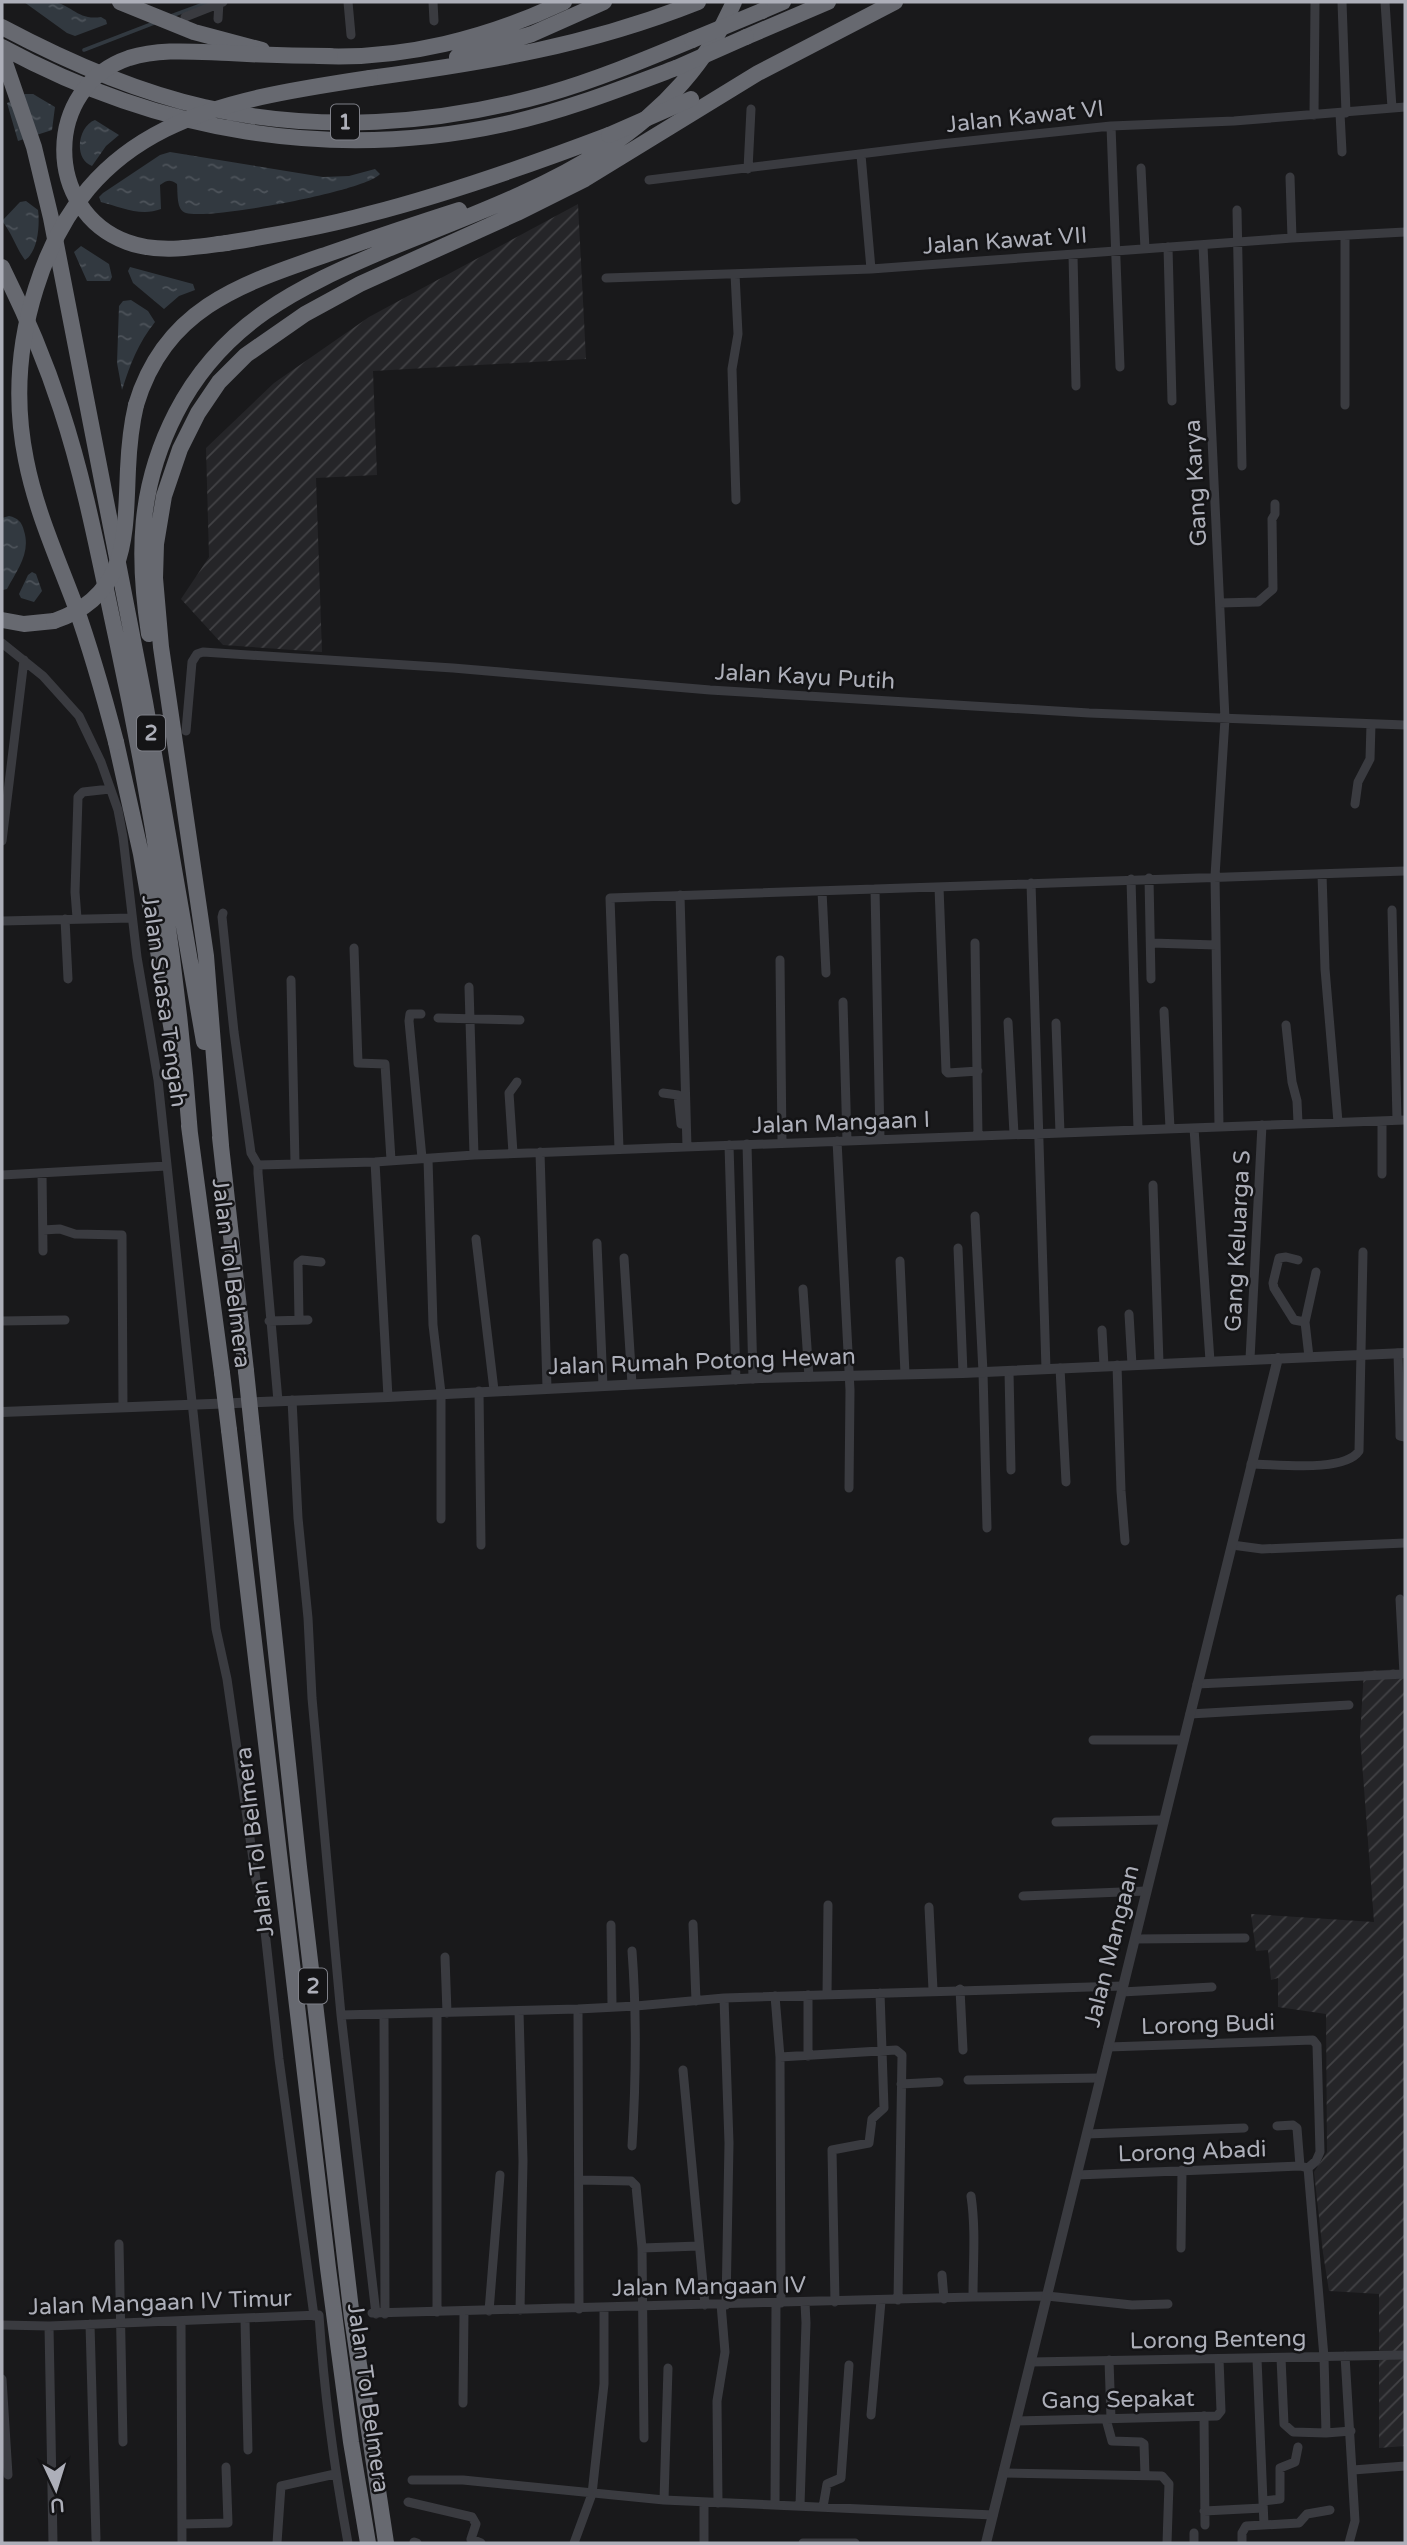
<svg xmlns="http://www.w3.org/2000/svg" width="1407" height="2545" viewBox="0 0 1407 2545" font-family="'Varela Round',sans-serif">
  <defs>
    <pattern id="industrial-furrows" width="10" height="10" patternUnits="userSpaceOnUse" patternTransform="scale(1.75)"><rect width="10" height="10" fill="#252528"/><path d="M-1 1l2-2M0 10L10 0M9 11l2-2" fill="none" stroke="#424245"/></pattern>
    <pattern id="water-ripples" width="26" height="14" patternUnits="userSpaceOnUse" patternTransform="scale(1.75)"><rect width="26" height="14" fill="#323940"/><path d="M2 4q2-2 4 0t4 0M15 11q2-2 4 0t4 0" fill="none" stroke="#4d535a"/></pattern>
  </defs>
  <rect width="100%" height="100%" fill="#19191b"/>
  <path fill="url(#industrial-furrows)" d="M578 204 586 359 373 371 377 475 316 478 322 652 223 645 181 599 209 557 206 448 274 383 369 317Z
    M1405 1669V2446L1379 2448V2294L1329 2291 1323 2253 1314 2172 1327 2152 1326 2014 1278 2007V1978L1271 1980 1268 1950 1256 1951 1251 1914 1374 1922 1360 1735 1364 1671Z"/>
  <path fill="url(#water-ripples)" d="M24 2C33 2 44 0 53 2 71 4 78 21 101 17L106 20 107 24 75 36 67 33Z
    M25 94H33L55 107 52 130 18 141 7 103Z
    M95 120 119 135 106 146 92 166C73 159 78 126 95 120Z
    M170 152 323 177 349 176 375 169 380 174C366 191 210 220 186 213 176 210 178 193 177 184 170 179 167 180 160 185L161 209C141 217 120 207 101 202L99 197 103 193 160 155Z
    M26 201 38 210C40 225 38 252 25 260 16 248 12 233 2 221L20 202Z
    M81 246 109 264 112 277 110 281H87L74 252Z
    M130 267 193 284 195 290 179 296 164 309 133 283 128 271Z
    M131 300 148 311 155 322C138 343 130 365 122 390L117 363 119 306 123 301Z
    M9 516C18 518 22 522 24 531 31 553 17 570 7 589L3 590 2 518Z
    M32 572 36 574 42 591 34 602 21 598 19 594 28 575Z"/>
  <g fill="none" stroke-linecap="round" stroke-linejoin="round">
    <path stroke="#323940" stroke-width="3.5" d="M171 16 209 2
      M84 50 154 23"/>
    <path stroke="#3a3b40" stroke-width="9" d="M348 2 351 35
      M433 2 434 21
      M1342 2 1346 113
      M1385 2 1392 108
      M185 17 223 2
      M218 19 219 2
      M1340 113 1342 152
      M1314 115 1315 2
      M1111 126 1120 367
      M861 155 871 269
      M1141 168 1145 249
      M748 169 751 109
      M1290 177 1292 238
      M649 180 941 144 1111 126 1234 121 1405 107
      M1237 210 1242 466
      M1345 236V405
      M1203 245 1225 719 1215 876 1219 1127
      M1168 247 1172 401
      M1073 255 1076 386
      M735 274 738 334 732 369 736 500
      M606 278 871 269 1292 238 1405 232
      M1220 603 1258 602 1273 589 1272 519 1275 514V504
      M2 643 43 676 79 716 101 762 118 810 123 837 137 957 158 1080 216 1629 227 1679 256 1880 262 1904 279 2059 314 2316
      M186 731 192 662 197 654 203 652 453 668 710 690 1089 713 1405 725
      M1355 804 1358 782 1370 759 1371 724
      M2 841 24 660
      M1322 874 1325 969 1338 1122
      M1149 878 1151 979
      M1131 879 1138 1130
      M1031 883 1046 1369
      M939 887 946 1071 948 1073 978 1071
      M875 889 880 1139
      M822 891 826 973
      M680 895 687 1147
      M1392 910 1397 1120
      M223 913 222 917 234 1032 251 1153 258 1165V1173L278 1401
      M77 918 75 892 78 797 83 792 110 789
      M65 919 68 979
      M2 921 132 918
      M975 943 978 1136
      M1151 943 1216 945
      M354 948 358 1063 385 1064 391 1160
      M780 960 782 1143
      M291 980 295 1163
      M469 987 474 1155
      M843 1002 847 1141
      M1164 1011 1170 1128
      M421 1014H410L409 1021 422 1158
      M438 1018 520 1020
      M1008 1022 1014 1134
      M1056 1023 1060 1133
      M1286 1025 1292 1082 1297 1101 1298 1123
      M663 1093 678 1095 681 1124
      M1382 1121V1174
      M1194 1128 1210 1361
      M837 1141 850 1390 849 1488
      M747 1144 753 1379
      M729 1145 736 1380
      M619 1149 610 898 1405 871
      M540 1152 547 1388
      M513 1153 509 1093 517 1082
      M428 1159 433 1325 441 1393V1519
      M375 1162 388 1397
      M258 1165 375 1162 474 1155 1405 1120
      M42 1173 43 1251
      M2 1175 167 1166
      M1153 1185 1159 1363
      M975 1216 983 1372 987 1528
      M43 1230 60 1229 75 1234 122 1235 123 1406
      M476 1239 494 1390
      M597 1243 603 1386
      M958 1248 963 1373
      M624 1258 632 1384
      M1298 1260 1286 1257 1279 1258 1273 1283 1274 1288 1294 1320 1305 1322
      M900 1261 905 1374
      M803 1289 809 1377
      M1129 1314 1132 1365
      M299 1320 298 1263 302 1260 321 1262
      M2 1321 65 1320
      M269 1321 308 1320
      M1102 1330 1104 1366
      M1398 1353 1400 1430V1436L1405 1437
      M1309 1357 1305 1322 1316 1272
      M1250 1359 1262 1125
      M1117 1365 1121 1491 1125 1541
      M1060 1368 1066 1482
      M1009 1371 1011 1470
      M479 1391 481 1545
      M292 1400 298 1518 308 1618 312 1698 341 2015 578 2009 636 2006 724 1998 1123 1986
      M1251 1464C1276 1464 1344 1473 1359 1451L1363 1252
      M1232 1545 1262 1549 1405 1543
      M1400 1599 1404 1674
      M1197 1684 1405 1674
      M1190 1714 1349 1705
      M1093 1740H1184
      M1056 1822 1164 1820
      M1023 1896 1146 1891
      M929 1907 933 1990
      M693 1924 696 2001
      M611 1925 612 2006
      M1135 1939 1245 1938
      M445 1957 447 2013
      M960 1989 963 2050
      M1122 1992 1212 1987
      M808 1995V2056
      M827 1995 828 1905
      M775 1996 780 2057 781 2303
      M724 1998 729 2143 726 2305
      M578 2009 579 2309
      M519 2011 523 2161 520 2310
      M437 2014V2312
      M341 2015 376 2314
      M384 2015 385 2314
      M1108 2047 1313 2040 1317 2045 1320 2152 1316 2161 1308 2168
      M780 2057 896 2050 902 2055 898 2300
      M683 2070 705 2305
      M968 2080 1100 2078
      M901 2084 939 2082
      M1277 2126 1293 2125 1297 2128 1300 2166
      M1087 2134 1244 2128
      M632 2146C636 2081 637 2017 632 1951
      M1308 2168 1324 2357 1326 2433 1351 2431
      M1077 2175 1300 2166 1308 2168
      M579 2180 631 2181 636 2186 642 2248 644 2438
      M971 2196C976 2230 973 2262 973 2297
      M119 2244 123 2442
      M642 2248 699 2246
      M1181 2248 1182 2170
      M942 2275 944 2299
      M835 2302 832 2150 869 2143 872 2119 884 2108 880 1993
      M489 2311 500 2175
      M372 2313 973 2297 1047 2296 1132 2305 1168 2304
      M245 2320 248 2450
      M181 2322 182 2543
      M90 2324 96 2539
      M2 2325 49 2326 319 2315C324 2392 334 2467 348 2543
      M49 2326 53 2543
      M1345 2356 1355 2521 1349 2543
      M1281 2358 1284 2424 1293 2432 1326 2433
      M1257 2359 1264 2525
      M1109 2360 1111 2419
      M1031 2362 1405 2355
      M2 2379 8 2475
      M463 2403 464 2312
      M871 2415 881 2301
      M1204 2416 1205 2525
      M1106 2419 1112 2441 1141 2442 1144 2444 1145 2475
      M1016 2421 1217 2416 1221 2411 1219 2359
      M1353 2470 1405 2466
      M1003 2473 1162 2476 1169 2484 1167 2543
      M412 2480H463L664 2500 993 2515
      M664 2500 668 2368
      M1263 2501 1280 2499V2468L1295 2462 1298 2447
      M408 2502 472 2517 476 2524 471 2539 481 2543
      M704 2502V2543
      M718 2503 717 2401 725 2352 721 2304
      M775 2505 776 2303
      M800 2505 806 2323 805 2303
      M823 2507 827 2484 841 2478 849 2365
      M1204 2511 1263 2508
      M183 2524 228 2523 226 2467
      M414 2542 417 2543
      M277 2543 281 2486 335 2474
      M574 2543 592 2494 604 2384V2308
      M803 2543H855
      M1194 2543V2533
      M1242 2543V2533L1246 2526 1299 2523 1307 2514 1330 2510"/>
    <path stroke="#3a3b40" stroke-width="10" d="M2 1412 388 1397 760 1378 963 1373 1405 1353
      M986 2543 1278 1358"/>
    <path stroke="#676970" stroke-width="16" d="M120 2 194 32 262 50
      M762 11 783 2
      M2 27C66 61 134 91 204 107 317 133 436 125 547 94 596 80 644 60 692 40
      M746 37 828 2
      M2 47C159 132 330 162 505 124 564 111 620 89 676 68
      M2 54 34 147 51 218 145 702 204 1042
      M319 56C403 60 488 38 564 2
      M457 57 532 34 604 2
      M370 78C487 62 587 46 698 2
      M227 243C274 235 322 227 369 214 451 193 530 165 609 135
      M2 267C25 313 45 360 61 409 86 485 100 563 117 641 152 804 178 968 190 1134
      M136 405C165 308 241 284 328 254 371 239 415 224 459 210
      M2 620 24 624 54 621
      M149 634C137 555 138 487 176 413 222 323 298 287 388 249 525 193 669 149 734 2
      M116 742 141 854 172 1031
      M189 1126 222 1373
      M220 1137 246 1371
      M221 1145 206 956 161 647 155 578 156 544 164 496 180 449 198 413 219 382 246 355 305 314 360 284 517 213 585 179 758 73 895 2
      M252 1428 299 1867 352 2318 386 2543
      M229 1430 328 2268 351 2442 368 2543"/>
    <path stroke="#676970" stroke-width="16" d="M692 40 762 11
      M676 68 746 37
      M609 135 691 99
      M227 243C194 247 159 254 127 242 43 211 43 87 129 58 161 48 196 52 229 53 263 55 296 56 330 56
      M54 621C129 596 125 535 128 469 129 447 131 426 136 405
      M116 742C104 696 91 650 75 605 57 557 36 511 26 460 14 401 18 345 36 288 88 122 217 101 370 78
      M246 1371 252 1428
      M222 1373 229 1430"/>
  </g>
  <g text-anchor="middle" stroke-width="5" stroke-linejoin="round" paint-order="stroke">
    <g fill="#141416" stroke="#7f8088" stroke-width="2">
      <rect x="331" y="104.5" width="28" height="35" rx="5"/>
      <rect x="137" y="715.5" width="28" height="35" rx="5"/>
      <rect x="299" y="1968.5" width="28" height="35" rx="5"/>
    </g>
    <g font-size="21" font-weight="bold" fill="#adafb9">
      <text x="345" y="129">1</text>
      <text x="151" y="740">2</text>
      <text x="313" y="1993">2</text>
    </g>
    <g font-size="23" fill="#adafb9" stroke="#141416">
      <text transform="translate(1025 116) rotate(-6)" y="8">Jalan Kawat VI</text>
      <text transform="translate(1005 240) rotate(-4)" y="8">Jalan Kawat VII</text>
      <text transform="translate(1195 483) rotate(-93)" y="8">Gang Karya</text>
      <text transform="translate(805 676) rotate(3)" y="8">Jalan Kayu Putih</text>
      <text transform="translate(165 1001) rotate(82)" y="8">Jalan Suasa Tengah</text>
      <text transform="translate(841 1122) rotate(-2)" y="8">Jalan Mangaan I</text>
      <text transform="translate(1237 1241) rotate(-87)" y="8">Gang Keluarga S</text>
      <text transform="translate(232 1273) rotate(83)" y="8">Jalan Tol Belmera</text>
      <text transform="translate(702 1361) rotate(-2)" y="8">Jalan Rumah Potong Hewan</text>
      <text transform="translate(254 1842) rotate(-97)" y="8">Jalan Tol Belmera</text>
      <text transform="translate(1111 1946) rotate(-76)" y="8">Jalan Mangaan</text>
      <text transform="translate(1208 2024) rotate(-2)" y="8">Lorong Budi</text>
      <text transform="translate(1192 2151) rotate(-2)" y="8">Lorong Abadi</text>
      <text transform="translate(709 2286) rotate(-1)" y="8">Jalan Mangaan IV</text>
      <text transform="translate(160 2302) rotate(-2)" y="8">Jalan Mangaan IV Timur</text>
      <text transform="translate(1218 2339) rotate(-1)" y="8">Lorong Benteng</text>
      <text transform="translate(369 2398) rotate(82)" y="8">Jalan Tol Belmera</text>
      <text transform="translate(1118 2399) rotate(-1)" y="8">Gang Sepakat</text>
    </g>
  </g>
  <rect width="1407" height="2545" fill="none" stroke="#adafb9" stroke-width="7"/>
  <g transform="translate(56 2489) rotate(176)" stroke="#141416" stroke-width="5" paint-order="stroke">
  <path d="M0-5L12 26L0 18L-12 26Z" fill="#adafb9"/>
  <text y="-10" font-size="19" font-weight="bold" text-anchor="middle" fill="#adafb9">U</text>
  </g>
</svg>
